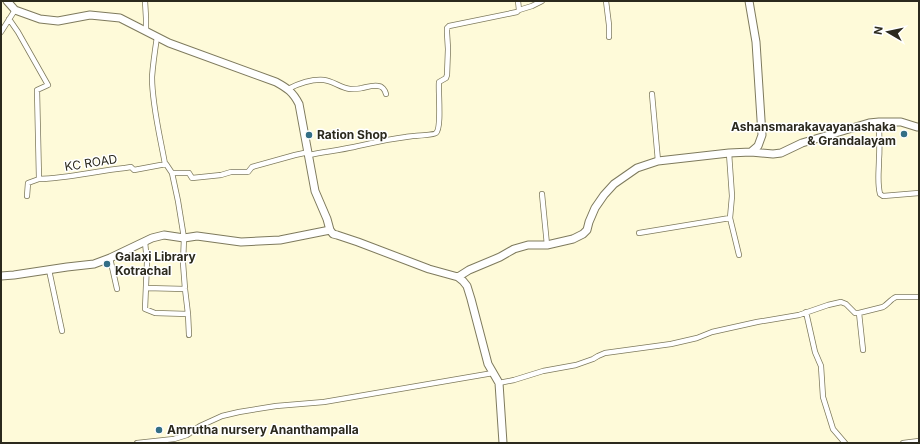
<svg xmlns="http://www.w3.org/2000/svg" width="920" height="444" viewBox="0 0 920 444" font-family="Inter,sans-serif">
  <rect width="100%" height="100%" fill="#fefad9"/>
  <g fill="none" stroke-linecap="round" stroke-linejoin="round">
    <g stroke="#7e7a5d" stroke-width="6">
      <path id="street" d="M145 1 146 18V31
        M606 1 609 25V37
        M519 10 532 6 542 1
        M9 19 18 32 48 85 37 90 39 179C68 178 96 171 125 168L131 167 134 170 166 164 172 173H189L192 178 221 175 231 172H248L252 167 295 155 309 152
        M1 32 15 10
        M157 37C155 50 153 64 152 77 152 105 160 136 165 164
        M288 89C298 84 312 79 324 80 333 81 341 88 350 89 354 89 359 89 362 88 367 87 373 85 378 86 382 86 385 90 386 94
        M652 94 658 161
        M879 122C879 134 880 147 879 159 879 171 877 182 880 194L883 196 919 193
        M729 153 732 196 730 218 739 255
        M309 155C324 152 340 150 354 147 372 143 388 139 406 137 410 136 435 135 436 133 442 128 438 91 439 82L446 78 447 75 448 49 447 33V28L449 26 517 12 519 10 518 1
        M172 173 178 201 184 238 183 263 185 289 188 314 189 335
        M542 194 547 245
        M27 196 28 183 39 179
        M639 233 730 218
        M145 242 147 262 145 309 155 313 188 314
        M110 258 117 289
        M49 270 62 331
        M146 288 185 289
        M806 312 815 352 821 366 823 397 833 429 845 443
        M859 313 863 350
        M499 383 514 380 543 371 576 365 593 359 598 356 605 353 671 344 697 338 712 332 757 322 799 315 828 305 841 302 846 304 855 313H859L883 307C888 304 891 299 896 297H919
        M137 443 174 439 187 435 200 426 222 416 239 412 276 406 324 402 493 373
        M903 443 919 441"/>
    </g>
    <g stroke="#7e7a5d" stroke-width="9">
      <path id="secondary" d="M7 1 15 10 40 19 58 21 90 15 120 18 169 43 276 82C287 88 293 92 299 104L315 191 327 219 330 230
        M751 152 773 154 781 153 802 143 869 123 879 122H901L917 127H919
        M330 230 333 234 337 235 358 242 429 269 458 277 463 281 467 286 471 299 488 364 499 383 503 443
        M1 276 14 275 67 267 94 264 110 258 152 238 164 235 184 238 197 236 241 242 280 240 330 230
        M458 277 469 270 500 257 514 249 528 245H547L573 239 583 234 587 230 589 222 595 208 604 195 614 184 637 168 658 161 729 153 751 152 758 146 762 135 756 42 749 1"/>
    </g>
    <use href="#street" stroke="#fff" stroke-width="4.5"/>
    <use href="#secondary" stroke="#fff" stroke-width="7"/>
  </g>
  <g fill="#336e86" stroke="#fff" stroke-width="1.5">
    <circle cx="904" cy="134" r="4"/>
    <circle cx="309" cy="135" r="4"/>
    <circle cx="107" cy="264" r="4"/>
    <circle cx="159" cy="430" r="4"/>
  </g>
  <g text-anchor="middle" stroke-width="3" stroke-linejoin="round" paint-order="stroke">
    <g font-size="12" font-weight="bold" fill="#2b291d" stroke="#fff" text-anchor="start">
      <text x="896" y="131" text-anchor="end">Ashansmarakavayanashaka<tspan x="896" dy="14">&amp; Grandalayam</tspan></text>
      <text x="317" y="139">Ration Shop</text>
      <text x="115" y="261">Galaxi Library<tspan x="115" dy="14">Kotrachal</tspan></text>
      <text x="167" y="434">Amrutha nursery Ananthampalla</text>
    </g>
    <g font-size="12" fill="#2b291d" stroke="#fff">
      <text transform="translate(91 163) rotate(-9)" y="4">KC ROAD</text>
    </g>
  </g>
  <rect width="920" height="444" fill="none" stroke="#2b291d" stroke-width="4"/>
  <g transform="translate(888 32) rotate(279)" stroke="#ffffff" stroke-width="3" paint-order="stroke">
  <path d="M0-3L7 15L0 10L-7 15Z" fill="#2b291d"/>
  <text y="-6" font-size="11" font-weight="bold" text-anchor="middle" fill="#2b291d">N</text>
  </g>
</svg>
